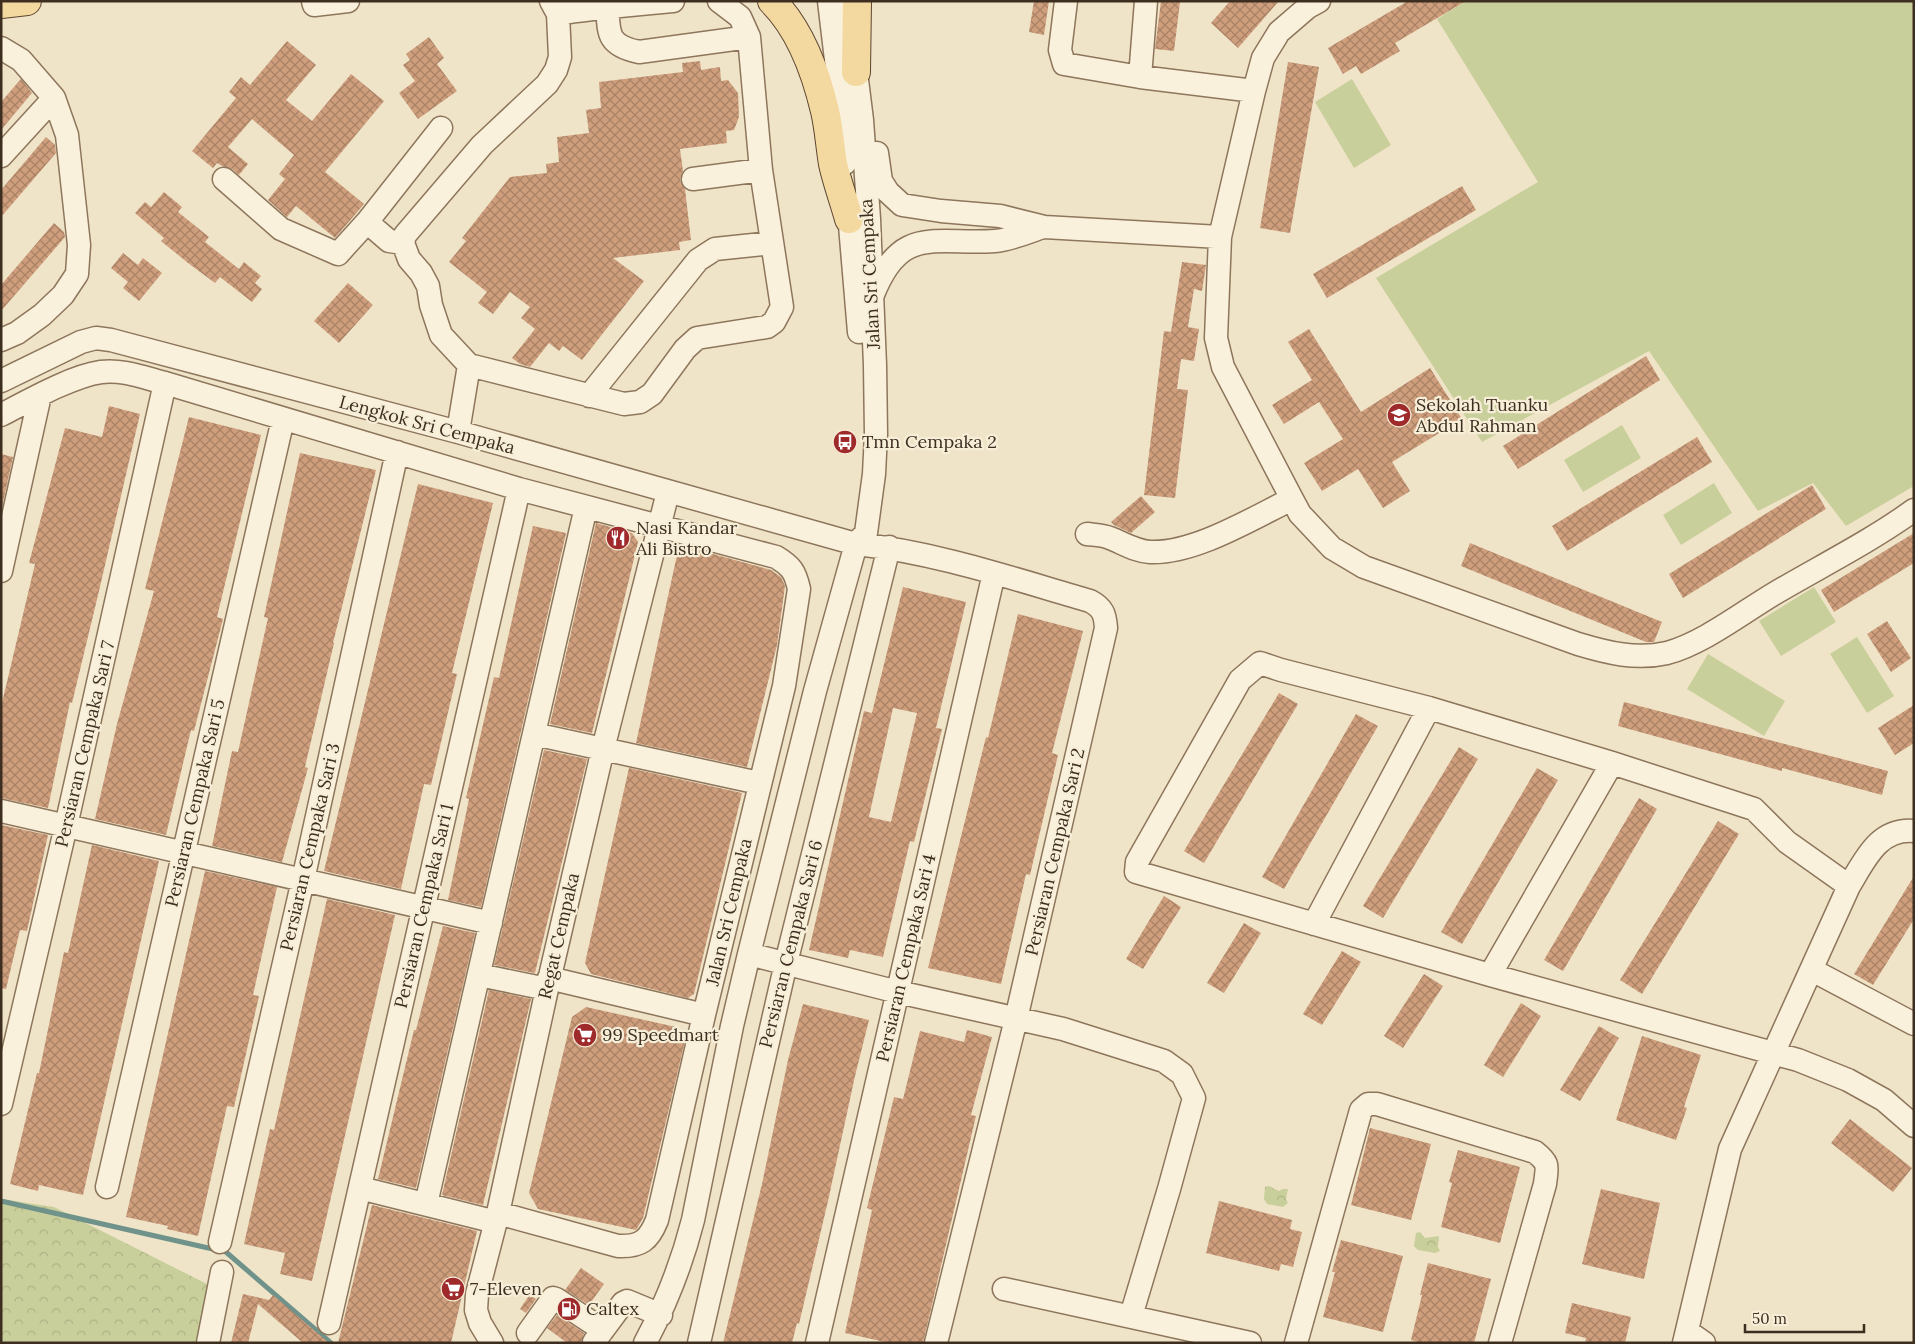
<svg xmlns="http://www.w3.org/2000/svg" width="1915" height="1344" viewBox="0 0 1915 1344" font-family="Lora,serif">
  <defs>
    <pattern id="forest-crowns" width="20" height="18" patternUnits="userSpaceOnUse" patternTransform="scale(1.25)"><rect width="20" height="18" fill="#c9cf9b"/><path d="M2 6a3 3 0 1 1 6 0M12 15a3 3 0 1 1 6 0" fill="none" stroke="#aeb285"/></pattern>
    <pattern id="building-cross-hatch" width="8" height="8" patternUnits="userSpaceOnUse" patternTransform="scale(1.25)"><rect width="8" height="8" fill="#cf9f7d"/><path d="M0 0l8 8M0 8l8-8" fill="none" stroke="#a98266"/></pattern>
  </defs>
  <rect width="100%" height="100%" fill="#f0e4c8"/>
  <path fill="#c9cf9b" d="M1466 1H1914V486L1846 526 1813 483 1758 511 1649 351 1482 442 1376 278 1538 182 1437 19Z
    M1352 79 1391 145 1354 168 1315 102Z
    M1622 425 1641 458 1583 492 1564 460Z
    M1714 483 1732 513 1681 545 1663 515Z
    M1814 587 1836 622 1781 656 1759 621Z
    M1857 637 1894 696 1867 713 1830 654Z
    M1708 654 1785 701 1764 736 1687 689Z"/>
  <path fill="url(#forest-crowns)" d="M1269 1186 1279 1191 1283 1189H1288L1286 1199 1288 1203 1283 1207 1267 1204 1264 1199 1265 1187Z
    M1 1199 54 1207 217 1289 200 1343H1Z
    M1420 1232 1425 1238 1439 1236 1438 1247 1440 1251 1435 1253 1418 1250 1414 1246 1416 1233Z"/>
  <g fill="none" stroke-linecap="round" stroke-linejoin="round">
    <path stroke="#6f938a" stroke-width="5" d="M1 1201 226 1252 331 1343"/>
  </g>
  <path fill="url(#building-cross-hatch)" fill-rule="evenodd" d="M1034 1H1049L1044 35 1029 32Z
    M1161 1 1180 2 1174 51 1155 49Z
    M1230 1H1279L1238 48 1211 23Z
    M1408 1H1466L1395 43 1400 51 1361 74 1356 66 1343 74 1328 48Z
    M429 37 444 58 437 64 457 91 418 119 399 93 415 81 403 65 410 60 406 54Z
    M287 41 316 65 286 100 312 121 351 74 384 101 325 172 364 204 335 238 296 206 287 217 268 200 285 179 279 174 294 155 252 119 228 147 248 164 239 175 232 169 222 166 217 163 213 168 192 151 236 98 229 92 241 77 250 85Z
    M700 61 701 70 720 67 721 81 728 80 738 93 739 117 734 130 726 131 727 143 680 149 683 171 680 180 685 189 691 240 679 242 680 250 613 258 644 281 582 360 563 346 559 351 549 343 530 367 520 364 512 358 535 329 521 318 530 307 510 292 493 314 478 303 487 292 449 262 466 241 462 238 510 177 547 173 546 164 559 162 557 137 589 133 586 110 601 108 599 82 683 72 682 63Z
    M1288 62 1319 67 1290 233 1260 228Z
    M21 79 32 93 1 130V102Z
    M46 137 55 145 56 153 1 217V190Z
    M1462 186 1476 210 1327 298 1313 274Z
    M164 192 182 207 178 212 209 237 205 242 239 269 244 262 261 276 255 283 262 289 252 302 220 277 215 283 188 263 161 241 164 238 135 213 145 202 151 207Z
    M54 223 64 232 65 237 1 311V285Z
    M123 253 138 265 143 258 162 273 139 301 123 288 128 282 111 268Z
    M1182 262 1206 265 1202 291 1194 289 1188 327 1199 329 1194 361 1181 359 1177 389 1188 390 1175 498 1144 495 1164 331 1171 332Z
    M348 283 373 305 339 343 314 321Z
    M1309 329 1361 412 1430 368 1462 419 1392 462 1410 491 1383 508 1358 469 1322 491 1304 463 1343 439 1319 402 1284 424 1272 405 1312 380 1288 342Z
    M1646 356 1660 380 1518 469 1503 446Z
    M109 406 140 414 99 591 72 703 70 702 48 808 1 798V707L35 564 29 563 65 428 102 437Z
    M189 417 261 435 217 617 223 619 194 731 191 730 166 835 95 819 117 724 154 591 145 589Z
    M1697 437 1712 462 1567 551 1552 526Z
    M300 453 376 470 333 643H334L305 767 308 768 282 862 212 846 232 751 238 752 268 618 264 617Z
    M1 454 13 457 2 507H1Z
    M418 484 493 503 452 673 457 674 431 785 424 784 401 889 324 871Z
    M1812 485 1826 509 1683 598 1669 574Z
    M1141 496 1155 512 1131 533 1114 525 1111 522Z
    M596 523 632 533 638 542 592 733 550 724Z
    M533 526 566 533 481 907 448 900 469 799 466 798 494 677 499 678Z
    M1914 533V563L1834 612 1821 590Z
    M1470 543 1662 622 1654 642H1646L1461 566Z
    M691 548 771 570 781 577 785 586 777 645 747 767 636 743 677 555Z
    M903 587 966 602 936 728 942 729 914 842 910 841 883 957 850 950 848 958 809 950 864 711 872 713ZM893 708 917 713 891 822 869 817Z
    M1018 614 1083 631 1052 753 1058 755 1030 875 1026 874 1001 984 928 968 986 737 988 738Z
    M1887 621 1911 658 1891 672 1867 634Z
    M1279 693 1298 704 1204 863 1184 851Z
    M1624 702 1888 771 1882 795 1782 768V771L1618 726Z
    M1914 705V743L1895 755 1878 728Z
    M1356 714 1378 726 1284 889 1262 877Z
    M1459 747 1478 759 1383 918 1363 906Z
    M544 750 587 759 535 973 494 965Z
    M629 768 742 793 694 994 688 998 591 974 585 963Z
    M1537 768 1558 780 1462 944 1441 932Z
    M1639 798 1657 809 1563 971 1544 960Z
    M1718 821 1739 834 1642 994 1620 980Z
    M1 825 48 835 27 931 20 930 6 989 1 988Z
    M92 845 159 861 83 1195 39 1185 38 1191 10 1184 37 1073H39L64 952 68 953Z
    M205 871 277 887 253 995 259 996 234 1107 227 1106 198 1236 167 1229 168 1226 126 1217Z
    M1914 876V919L1873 985 1854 974Z
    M1164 896 1181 907 1143 969 1126 959Z
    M327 899 395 915 312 1281 280 1274 285 1253 244 1244 270 1129 274 1130Z
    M1244 923 1261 933 1224 993 1207 983Z
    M443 926 475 933 416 1188 378 1179 414 1030H416Z
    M1342 951 1361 962 1322 1025 1303 1014Z
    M1424 974 1443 986 1403 1048 1384 1036Z
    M489 990 531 999 483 1205 442 1195Z
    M1521 1003 1541 1016 1503 1077 1484 1065Z
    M803 1004 869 1020 855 1076 828 1201 799 1324 797 1323 792 1343H723L762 1184 788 1060Z
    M586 1007 676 1027 685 1041 643 1218 636 1230 538 1209 529 1193 572 1017Z
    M1599 1026 1619 1038 1580 1101 1560 1090Z
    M967 1030 992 1037 971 1115 976 1116 923 1343H889L845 1333 872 1210 867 1208 894 1097 903 1099 920 1031 964 1042Z
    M1642 1036 1701 1055 1684 1107 1687 1108 1676 1140 1616 1120Z
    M1850 1119 1912 1168 1893 1192 1831 1143Z
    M1370 1128 1431 1144 1411 1220 1351 1205Z
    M1458 1150 1520 1167 1500 1243 1441 1227 1452 1183 1449 1182Z
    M1601 1189 1660 1203 1644 1279 1582 1264Z
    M1219 1201 1292 1220 1290 1229 1302 1232 1293 1267 1281 1264 1279 1271 1206 1253Z
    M372 1205 477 1231 451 1343H338Z
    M1341 1240 1403 1256 1383 1332 1323 1317 1335 1272H1332Z
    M1428 1263 1491 1279 1474 1343H1421L1411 1340 1422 1295H1420Z
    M581 1268 604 1284 589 1305 565 1290Z
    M243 1294 269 1300 273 1295 329 1343H303L258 1304 248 1343H231Z
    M530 1294 536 1299 526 1313 520 1309Z
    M1572 1303 1631 1317 1625 1343H1585L1586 1338 1565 1333Z
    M557 1315 584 1333 581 1343H567L547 1328Z"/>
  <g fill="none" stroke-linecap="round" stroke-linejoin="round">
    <g stroke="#8d765c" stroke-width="25">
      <path id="minor" d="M313 1 314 5 348 1
        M607 1C609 32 605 45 639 52L749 37
        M829 1 839 85 845 163
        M1066 1 1060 50 1064 64 1140 77 1254 91
        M1319 1 1308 7 1279 32 1263 58 1254 91 1220 237 1216 338 1223 367 1292 499 1300 514 1332 548 1364 567 1578 644C1608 653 1636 660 1667 653 1704 643 1743 612 1777 592 1823 565 1871 541 1914 510
        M558 14C596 7 634 5 673 1
        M1 48 21 60 54 98
        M1140 77 1146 1
        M877 153 881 181 888 192 902 205 941 211 1000 216 1044 227 1220 237
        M1 156 54 98 67 135 79 245 77 274 63 295 42 315 17 333 1 340
        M224 179 281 229 338 254 367 222 441 128
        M693 179 761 170
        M848 202 859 332
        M367 222 389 241 403 243
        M872 297C900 224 933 245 995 241 1010 240 1028 232 1043 227
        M469 365 624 404 640 402 652 394 685 349 697 338 767 327 774 322 782 307 761 170 749 37 740 17 719 1
        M1 381 81 342 96 338 111 340 458 432 856 544C935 552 1014 579 1090 601 1103 608 1105 614 1106 628L1016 1019 936 1343
        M589 396 698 260 715 249 772 243
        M1 415C28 401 72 376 101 372 122 369 145 378 165 383L519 489 776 557C791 566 795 571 799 589L784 686 704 1015 657 1220C649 1240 641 1247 618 1246L498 1213
        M458 432 469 365 441 335 431 305 428 286 421 273 409 259 403 243 405 235 482 145 547 84 556 70 560 57 558 14 551 1
        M1087 534C1095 535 1103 535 1110 538 1123 543 1135 551 1150 552 1194 554 1251 519 1292 499
        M1 571 40 395
        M534 734 759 783
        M1 811 491 923
        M1849 886 1787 842 1754 809 1612 763 1429 708 1281 670 1260 663 1240 680 1137 862 1136 872 1490 975 1798 1060 1848 1080 1884 1100 1914 1126
        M1314 924 1429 708
        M749 954 898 992 1063 1029 1164 1061 1182 1074 1194 1098 1169 1189 1131 1316
        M1812 970 1914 1024
        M479 975 547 989
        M1490 975 1612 763
        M549 978 704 1015
        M1 1104 66 826 165 383
        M107 1187 283 419
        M360 1188 496 1222
        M426 1204 586 507
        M220 1242 303 880 397 452
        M1004 1289 1250 1343
        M329 1323 519 489
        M1687 1331 1704 1343
        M528 1333 553 1298 556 1299 603 1330
        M594 1342 623 1303 627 1301 661 1315
        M208 1343 222 1272
        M492 1343 480 1323 476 1310 477 1294 498 1213 547 989 603 749 668 492
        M645 1343C666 1304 682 1263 693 1220L732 1026 749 954 815 691 856 544 866 533 874 474 876 434 875 365 869 219 862 120 856 72 843 1
        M699 1343 786 963 889 547
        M817 1343 994 573
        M1296 1343 1361 1110 1368 1104H1377L1535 1152C1550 1164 1547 1166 1545 1184L1500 1343
        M1684 1343 1730 1149 1849 886C1865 860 1878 828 1914 831"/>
    </g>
    <g stroke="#5b4430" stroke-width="30">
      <path id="major" d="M772 1C800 29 816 73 825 111 829 128 830 146 833 164 837 182 844 201 849 219
        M1 4 27 1
        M856 72 857 1"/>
    </g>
    <use href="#minor" stroke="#faf1dc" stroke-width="22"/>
    <use href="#major" stroke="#f3d9a0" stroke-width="28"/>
  </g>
  <defs>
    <g id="school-disc" transform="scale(1.25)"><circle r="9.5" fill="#9e2a2b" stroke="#f7eed8"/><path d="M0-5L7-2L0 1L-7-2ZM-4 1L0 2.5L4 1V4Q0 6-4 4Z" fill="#fff"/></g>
    <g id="bus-disc" transform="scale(1.25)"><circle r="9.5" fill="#9e2a2b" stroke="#f7eed8"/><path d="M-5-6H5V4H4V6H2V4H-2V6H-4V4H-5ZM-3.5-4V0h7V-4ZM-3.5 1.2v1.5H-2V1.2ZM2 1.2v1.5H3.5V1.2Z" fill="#fff"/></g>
    <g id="restaurant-disc" transform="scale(1.25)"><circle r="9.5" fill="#9e2a2b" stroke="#f7eed8"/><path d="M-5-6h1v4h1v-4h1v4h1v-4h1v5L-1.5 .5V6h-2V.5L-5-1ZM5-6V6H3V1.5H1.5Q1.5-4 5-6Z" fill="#fff"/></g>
    <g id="supermarket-disc" transform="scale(1.25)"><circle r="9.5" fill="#9e2a2b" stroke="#f7eed8"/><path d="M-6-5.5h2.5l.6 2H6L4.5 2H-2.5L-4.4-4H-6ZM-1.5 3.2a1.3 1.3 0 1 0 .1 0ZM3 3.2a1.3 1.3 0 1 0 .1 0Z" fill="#fff"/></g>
    <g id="fuel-disc" transform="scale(1.25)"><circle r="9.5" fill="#9e2a2b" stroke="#f7eed8"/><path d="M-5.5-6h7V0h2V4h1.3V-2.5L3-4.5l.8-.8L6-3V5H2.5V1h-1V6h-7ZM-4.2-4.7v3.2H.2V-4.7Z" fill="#fff"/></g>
  </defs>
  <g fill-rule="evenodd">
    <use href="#school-disc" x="1399" y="415"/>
    <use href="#bus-disc" x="845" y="442"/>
    <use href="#restaurant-disc" x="618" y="538"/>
    <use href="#supermarket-disc" x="585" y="1035"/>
    <use href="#supermarket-disc" x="453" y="1289"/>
    <use href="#fuel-disc" x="569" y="1309"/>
  </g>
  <g text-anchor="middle" stroke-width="4.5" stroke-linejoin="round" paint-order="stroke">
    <g font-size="18" fill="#3d2e20" stroke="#f7eed8">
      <text transform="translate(870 274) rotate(-93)" y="6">Jalan Sri Cempaka</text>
      <text transform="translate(427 425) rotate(15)" y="6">Lengkok Sri Cempaka</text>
      <text transform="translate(85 744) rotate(-77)" y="6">Persiaran Cempaka Sari 7</text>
      <text transform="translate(195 803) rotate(-77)" y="6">Persiaran Cempaka Sari 5</text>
      <text transform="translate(310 847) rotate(-77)" y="6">Persiaran Cempaka Sari 3</text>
      <text transform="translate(1055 852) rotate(-77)" y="6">Persiaran Cempaka Sari 2</text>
      <text transform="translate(424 906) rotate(-77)" y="6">Persiaran Cempaka Sari 1</text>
      <text transform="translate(729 912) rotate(-77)" y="6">Jalan Sri Cempaka</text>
      <text transform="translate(559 936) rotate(-77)" y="6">Regat Cempaka</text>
      <text transform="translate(791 944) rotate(-76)" y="6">Persiaran Cempaka Sari 6</text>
      <text transform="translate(906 958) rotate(-77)" y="6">Persiaran Cempaka Sari 4</text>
    </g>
    <g font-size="18" fill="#3d2e20" stroke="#f7eed8" text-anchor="start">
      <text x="1416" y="411">Sekolah Tuanku<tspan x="1416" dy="21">Abdul Rahman</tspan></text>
      <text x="862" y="448">Tmn Cempaka 2</text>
      <text x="636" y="534">Nasi Kandar<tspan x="636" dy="21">Ali Bistro</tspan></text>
      <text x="602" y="1041">99 Speedmart</text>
      <text x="470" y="1295">7-Eleven</text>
      <text x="586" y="1315">Caltex</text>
    </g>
  </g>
  <rect width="1915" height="1344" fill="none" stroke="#3d2e20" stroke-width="5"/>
  <path d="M1745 1324v8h119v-8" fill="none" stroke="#3d2e20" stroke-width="2.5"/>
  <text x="1752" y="1324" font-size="15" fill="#3d2e20" stroke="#f7eed8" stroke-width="4" paint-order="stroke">50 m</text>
</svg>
